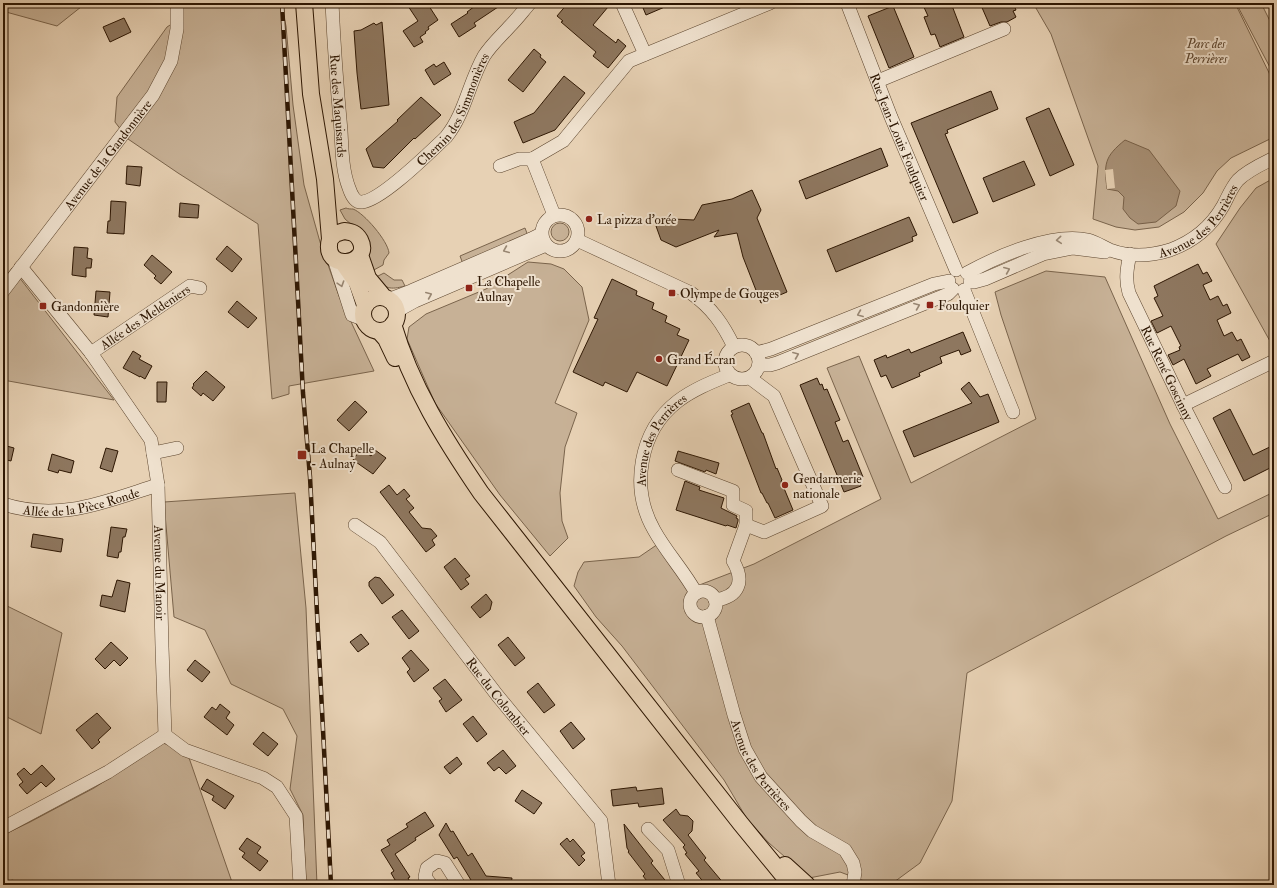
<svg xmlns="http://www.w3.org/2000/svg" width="1277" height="888" viewBox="0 0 1277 888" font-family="'IM FELL Double Pica',serif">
  <rect width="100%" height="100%" fill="#e7d1b4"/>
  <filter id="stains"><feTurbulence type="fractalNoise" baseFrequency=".005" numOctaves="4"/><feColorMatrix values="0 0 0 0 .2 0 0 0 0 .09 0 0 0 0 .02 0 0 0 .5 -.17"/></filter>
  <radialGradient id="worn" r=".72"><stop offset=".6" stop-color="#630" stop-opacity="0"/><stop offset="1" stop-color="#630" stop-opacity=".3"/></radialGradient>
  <path fill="#c7b196" stroke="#7a644c" d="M3 3H86L57 26 6 12 3 10Z
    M181 3H281L286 26 293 105 304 185 320 242 339 296 374 371 289 386V394L272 399 258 224 178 173 128 139 115 122 117 97 167 27 181 18Z
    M1033 3H1235L1274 83V137L1231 158 1217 171 1203 193 1184 212 1159 227 1135 230 1116 227 1093 219 1098 166 1051 34Z
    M1236 3H1261L1274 29V75Z
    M1274 178V342L1271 343 1216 244 1240 208 1256 188Z
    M346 208C348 209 351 209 353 209 364 213 388 241 389 253L384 260 383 265 372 271 369 262V250L352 225 345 219 340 210Z
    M551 232a9 9 0 1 1 18 0a9 9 0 1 1-18 0Z
    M525 228 528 236 463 264 460 256Z
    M528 262 551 264 564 269 582 287 589 320 555 403 577 413 565 447 560 493 562 521 568 538 550 556 500 495 435 403 407 339 409 327 426 314 486 289Z
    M12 268 114 400 3 380V280Z
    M1046 271 1105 277 1170 424 1218 519 1274 492V513L1226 536 967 673 952 801 920 863 890 885H875L840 872 809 878 769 843 747 819 724 780 622 646 596 617 574 586 578 572 584 562 639 557 658 544 689 589 754 564 881 499 827 368 859 356 911 483 1036 419 1001 315 995 292Z
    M384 273 394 280H402L405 286C390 290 385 289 376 277Z
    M295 493 306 608 317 885H306L303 815 290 789 297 736 283 709 231 684 205 630 174 617 164 502Z
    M3 604 62 633 41 734 3 715Z
    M163 743 187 752 233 885H15L13 880 3 882V835L30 822 94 788Z"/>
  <path fill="#a89177" stroke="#776048" d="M1125 140 1149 150 1180 191 1176 206 1156 222 1138 224 1130 218 1123 209 1124 197 1118 191 1107 189C1104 164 1104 157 1125 140Z"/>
  <path fill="#e7d1b4" d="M1113 169 1115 188 1107 189 1105 170Z"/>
  <path fill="#8e775f" stroke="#2d1602" d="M406 3H427L438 20 428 27 429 29 425 32 426 33 420 37 423 42 414 47 403 31 418 21Z
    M479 3H504L474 23 476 26 459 37 451 24 468 13 467 12Z
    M568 3H603L608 7 593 25 616 43 618 39 626 46 608 68 593 56 596 52 561 22 563 21 557 16Z
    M641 3H674L646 15Z
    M922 3H951L964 37 940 47 935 34 931 35 924 17 928 16Z
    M980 3H1013L1016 10 1013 11 1016 17 1007 22H1001L990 26Z
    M893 6 914 57 889 68 868 16Z
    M124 18 131 32 110 42 103 27Z
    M382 22 389 105 361 109 357 73 354 31 361 30 374 23 376 25Z
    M534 49 541 55 540 57 546 62 523 92 508 80Z
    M444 62 451 74 434 85 425 70 434 64 436 67Z
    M564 76 585 93 555 130 523 143 514 122 534 113Z
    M991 91 998 109 947 130 948 133 945 134 978 213 953 223 911 123Z
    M421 97 441 115 415 139 414 138 384 168 373 167 366 149 398 121 397 120Z
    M1049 108 1074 165 1050 176 1026 118Z
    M881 148 888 166 806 199 799 181Z
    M1024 161 1035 185 993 202 983 178Z
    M127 166 142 167 140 186 126 184Z
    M752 190 761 210 757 218 787 292 761 303 743 257 737 233 714 237 719 230 676 247 661 240 656 226 673 219 694 220 702 205 732 199Z
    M111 201 126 202 124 234 107 233 108 221H110Z
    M180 203 199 205 198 218 179 217Z
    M909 217 917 235 912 237 913 241 836 272 827 250Z
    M227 246 242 259 232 272 216 259Z
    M74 247 88 248 87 258 92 259 91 268H86V277L72 275Z
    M152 255 172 272 161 284 154 278 156 276 144 265Z
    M1198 264 1203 274 1207 272 1212 281 1203 285 1210 300 1218 296 1223 306 1227 304 1231 313 1217 320 1224 336 1232 332 1237 341 1241 339 1250 357 1242 361 1238 354 1207 369 1211 376 1196 384 1184 359 1173 365 1168 355 1180 350 1179 347 1181 346 1171 326 1157 333 1151 321 1163 316 1154 298 1158 296 1154 286Z
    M612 279 637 291 636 295 654 303 652 309 667 316 665 322 680 329 677 335 689 340 667 386 637 372 627 392 605 382 603 386 573 372 598 319 594 318Z
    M96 291 110 292 108 317 94 315Z
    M237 301 257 318 248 328 228 312Z
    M963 332 971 351 961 355 959 350 940 357 942 363 919 373 920 376 892 388 886 375 881 377 874 360 886 355 887 358 909 349 911 353Z
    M133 351 141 356 139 359 152 366 145 379 140 376V377L123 368Z
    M206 371 225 387 213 401 203 393 201 396 192 388 194 385 193 384Z
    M817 378 820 385 822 384 824 390 827 389 840 420 835 422 843 442 848 440 863 477 858 479 861 486 844 492 800 385Z
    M157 382H167L166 402H157Z
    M969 382 980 397 988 394 999 422 914 457 903 431 972 403 961 389Z
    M355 401 367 412 349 431 337 420Z
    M749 403 762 433H763L776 469 777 468 782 480 781 481 793 510 775 518 768 503H767L762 493H761L731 415 733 414 731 411Z
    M1230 409 1253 455 1274 445V466L1244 481 1213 418Z
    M3 445 14 448 11 461 3 459Z
    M106 448 118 451 112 472 100 468Z
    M361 449 371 456 375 450 386 458 373 474 353 460Z
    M678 451 719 463 716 474 706 470 705 472 675 461Z
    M52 454 74 461 71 473 59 470 58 473 48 470Z
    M685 481 700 487 699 490 724 498 721 508 737 516 736 518 738 519V521L736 528 727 525 726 526 676 510Z
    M389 485 397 495 404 489 410 496 406 499 414 508 409 512 422 528 431 529 437 536 432 540 435 545 426 552 380 492Z
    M111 527 127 529 125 537H123L121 552H119L118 558 107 556Z
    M33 534 63 539 61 552 31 547Z
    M455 558 470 576 465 579 469 584 461 590 444 567Z
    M375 577 380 578 394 595 382 604 369 586V582Z
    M117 580 130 583 125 612 100 606 102 595 112 597Z
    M486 594 492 602 490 610 480 618 471 607Z
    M402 610 419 631 409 639 392 617Z
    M361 634 369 644 358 652 350 642Z
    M508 637 525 658 515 666 498 645Z
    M111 642 128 658 120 666 114 660 105 669 95 659Z
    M411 650 429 670 414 682 407 672 410 669 402 658Z
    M195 660 210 672 202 682 187 670Z
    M445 679 462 700 446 712 439 701 442 699 433 688Z
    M538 683 555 705 544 713 527 692Z
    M220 704 230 712 226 718 234 725 227 735 204 717 212 707 216 710Z
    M97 713 111 728 98 740 100 742 92 749 76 730Z
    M473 716 487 734 477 742 463 724Z
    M571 722 585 739 573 749 560 731Z
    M263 732 278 744 268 756 253 744Z
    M503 750 516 766 506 774 499 767 494 771 487 763Z
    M457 757 462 764 450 774 444 767Z
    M42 765 55 779 46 787 41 782 27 794 19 785 23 782 17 774 24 768 31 775Z
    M207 779 234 796 225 809 212 800 214 796 201 789Z
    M636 787 637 791 662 788 664 804 639 807 638 803 613 806 611 790Z
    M522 790 542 803 534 814 515 801Z
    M676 809 680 815 688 816 693 821 692 831 688 835 706 858 704 860 725 885H706L696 873 699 871 685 854 687 853 683 847 685 845 663 820Z
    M425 812 434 826 415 838 416 840 395 854 410 877 408 878 412 885H398L391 873 394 871 381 850 390 845 387 840 408 827 406 824Z
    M446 823 451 832 453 831 468 856 472 853 486 876 512 878 511 885H474L457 857 454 859 439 835Z
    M624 824 653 861 651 863 669 885H650L643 876 645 874 628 852 629 851 627 848Z
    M247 838 261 847 257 853 268 861 260 871 242 857 245 853 239 849Z
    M567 838 570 842 573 839 585 853 581 856 585 860 579 866 560 844Z"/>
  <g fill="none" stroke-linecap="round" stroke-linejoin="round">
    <g stroke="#5c452e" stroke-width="14">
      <g id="minor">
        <path id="s1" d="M332 3C334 46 337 88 341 131 342 149 342 170 349 188 351 194 355 203 362 202 382 200 430 152 446 137 465 114 469 82 484 56 491 45 501 36 510 26 517 19 523 11 530 3"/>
        <path d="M622 3 645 54"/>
        <path id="s2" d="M847 3 891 117 956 270"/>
        <path d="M878 81 1004 29"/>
        <path d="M532 159 563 141 629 61 770 3"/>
        <path d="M532 159 554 215"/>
        <path d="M500 166 519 159H532"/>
        <circle cx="560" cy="233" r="18"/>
        <path d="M577 240 691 293C712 308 723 324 734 347"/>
        <path id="s3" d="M1130 254C1127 268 1125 280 1129 293L1183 405 1225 487"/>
        <path d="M334 259 352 315 365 320"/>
        <path id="s4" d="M21 267 91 353 151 440 158 485 162 647 165 735"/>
        <path id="s5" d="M967 273C998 256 1052 232 1088 240 1096 242 1103 247 1110 250 1129 257 1151 256 1170 250 1192 242 1211 227 1223 206 1228 197 1231 188 1238 180 1248 170 1262 164 1274 158"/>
        <path d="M970 282H974L985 279 1043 254 1073 248 1105 252"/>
        <path d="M964 290 1013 412"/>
        <path id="s6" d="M3 291 153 95 171 61 177 29V3"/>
        <path d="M390 299 411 291 531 239 541 234"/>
        <path d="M397 311 415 301 546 245"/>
        <circle cx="742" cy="362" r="17"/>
        <path id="s7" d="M91 353 190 286 200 288"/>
        <path d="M756 353 771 349 934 284 949 281"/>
        <path d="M759 365H770L777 363 948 294 953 289"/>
        <path d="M1183 405 1274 361"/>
        <path d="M153 453 177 448"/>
        <path d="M678 470 733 491V505L746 511V525L733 561C745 581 739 597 715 600"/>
        <path id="s8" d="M3 504C60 522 104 502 158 485"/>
        <path id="s9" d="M355 525 380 542 497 695 601 821 609 885"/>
        <path d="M746 525 764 532 822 506 774 396 750 378"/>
        <circle cx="703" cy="604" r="13"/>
        <path id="s10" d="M696 593C684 571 666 552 654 530 630 488 639 431 678 401 694 389 712 382 729 375"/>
        <path id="s11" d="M707 616 734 715 745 749 761 777 801 821 812 831 845 850 853 863 855 872 853 885"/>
        <path d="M165 735 185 750 263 778 277 787 296 816 300 885"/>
        <path d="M3 828 108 772 165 735"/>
        <path d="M648 829 668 850 679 885"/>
        <path d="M431 885 425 877 427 868 437 861 445 863 459 885"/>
      </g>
    </g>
    <g stroke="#2d1602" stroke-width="18">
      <path id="major" d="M304 3 311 94 325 179 330 239C321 274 373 265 360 240 356 233 352 232 344 231L335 234 330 239
        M360 255 368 278 383 296
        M343 263 357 283 365 305
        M363 314a17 17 0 1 1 34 0a17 17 0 1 1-34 0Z
        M393 324C411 386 445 440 481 493L741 824 791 885
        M379 331 386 339 395 358
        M785 865 807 885"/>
    </g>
    <use href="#minor" stroke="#efe1ce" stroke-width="13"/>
    <use href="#major" stroke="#e7d1b4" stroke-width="16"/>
    <g stroke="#2d1602" stroke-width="4.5">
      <path id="rail" d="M282 3 303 393 310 477 331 885"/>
    </g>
    <use href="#rail" stroke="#efe1ce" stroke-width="3" stroke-dasharray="9" stroke-linecap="butt"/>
  </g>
  <defs><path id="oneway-chevron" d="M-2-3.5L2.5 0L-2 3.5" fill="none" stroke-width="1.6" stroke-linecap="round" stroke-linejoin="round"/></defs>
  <g stroke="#988672">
    <use href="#oneway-chevron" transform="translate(1059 240) rotate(175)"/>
    <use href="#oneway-chevron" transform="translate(506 250) rotate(157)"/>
    <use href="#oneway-chevron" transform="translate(1007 270) rotate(-23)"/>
    <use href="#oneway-chevron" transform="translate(341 284) rotate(72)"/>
    <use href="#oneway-chevron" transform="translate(429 295) rotate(-23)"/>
    <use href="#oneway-chevron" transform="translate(917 306) rotate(-22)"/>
    <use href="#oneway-chevron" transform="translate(860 314) rotate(158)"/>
    <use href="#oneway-chevron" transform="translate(796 355) rotate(-22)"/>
  </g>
  <g fill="#8f2418" stroke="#efe1ce" stroke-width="1.5">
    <circle cx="589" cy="219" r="4"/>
    <rect x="465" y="284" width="8" height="8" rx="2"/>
    <rect x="668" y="289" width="8" height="8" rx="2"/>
    <rect x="926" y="301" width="8" height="8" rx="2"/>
    <rect x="39" y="302" width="8" height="8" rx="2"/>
    <circle cx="659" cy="359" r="4"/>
    <rect x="297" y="450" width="10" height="10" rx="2"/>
    <circle cx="785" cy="485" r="4"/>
  </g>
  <g text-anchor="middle" stroke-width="4" stroke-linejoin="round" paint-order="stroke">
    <g font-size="13" font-style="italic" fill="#5b442e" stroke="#efe1ce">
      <text x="1206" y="48">Parc des<tspan x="1206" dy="15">Perrières</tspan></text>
    </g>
    <g font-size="13" fill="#2d1602" stroke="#efe1ce">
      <text dy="5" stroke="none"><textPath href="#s1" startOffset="103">Rue des Maquisards</textPath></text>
      <text dy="5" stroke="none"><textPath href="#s1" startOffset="341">Chemin des Simmonières</textPath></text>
      <text dy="5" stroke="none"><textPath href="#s2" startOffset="144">Rue Jean-Louis Foulquier</textPath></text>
      <text dy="5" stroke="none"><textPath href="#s6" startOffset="172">Avenue de la Gandonnière</textPath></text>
      <text dy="5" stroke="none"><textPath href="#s5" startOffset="254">Avenue des Perrières</textPath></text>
      <text dy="5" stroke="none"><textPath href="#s7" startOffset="65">Allée des Meldeniers</textPath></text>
      <text dy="5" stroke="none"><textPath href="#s3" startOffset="128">Rue René Goscinny</textPath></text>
      <text dy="5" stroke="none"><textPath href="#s10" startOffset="174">Avenue des Perrières</textPath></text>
      <text dy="5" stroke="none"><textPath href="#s8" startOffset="80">Allée de la Pièce Ronde</textPath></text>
      <text dy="5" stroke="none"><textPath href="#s4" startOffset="350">Avenue du Manoir</textPath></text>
      <text dy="5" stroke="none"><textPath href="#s9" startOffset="225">Rue du Colombier</textPath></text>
      <text dy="5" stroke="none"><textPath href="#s11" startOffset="160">Avenue des Perrières</textPath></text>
    </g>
    <g font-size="13" fill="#2d1602" stroke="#efe1ce" text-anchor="start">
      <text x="597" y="224">La pizza d'orée</text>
      <text x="477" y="286">La Chapelle<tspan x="477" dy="15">Aulnay</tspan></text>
      <text x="680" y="298">Olympe de Gouges</text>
      <text x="938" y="310">Foulquier</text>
      <text x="51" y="311">Gandonnière</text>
      <text x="667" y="364">Grand Écran</text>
      <text x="311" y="453">La Chapelle<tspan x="311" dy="15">- Aulnay</tspan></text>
      <text x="793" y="483">Gendarmerie<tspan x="793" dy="15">nationale</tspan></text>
    </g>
  </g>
  <rect width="1277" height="888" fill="none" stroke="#e7d1b4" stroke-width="16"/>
  <rect x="4" y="4" width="1269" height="880" fill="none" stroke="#2d1602" stroke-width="2"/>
  <rect x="8" y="8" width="1261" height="872" fill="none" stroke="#2d1602"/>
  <rect width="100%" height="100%" filter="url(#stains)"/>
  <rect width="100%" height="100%" fill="url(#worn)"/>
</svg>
